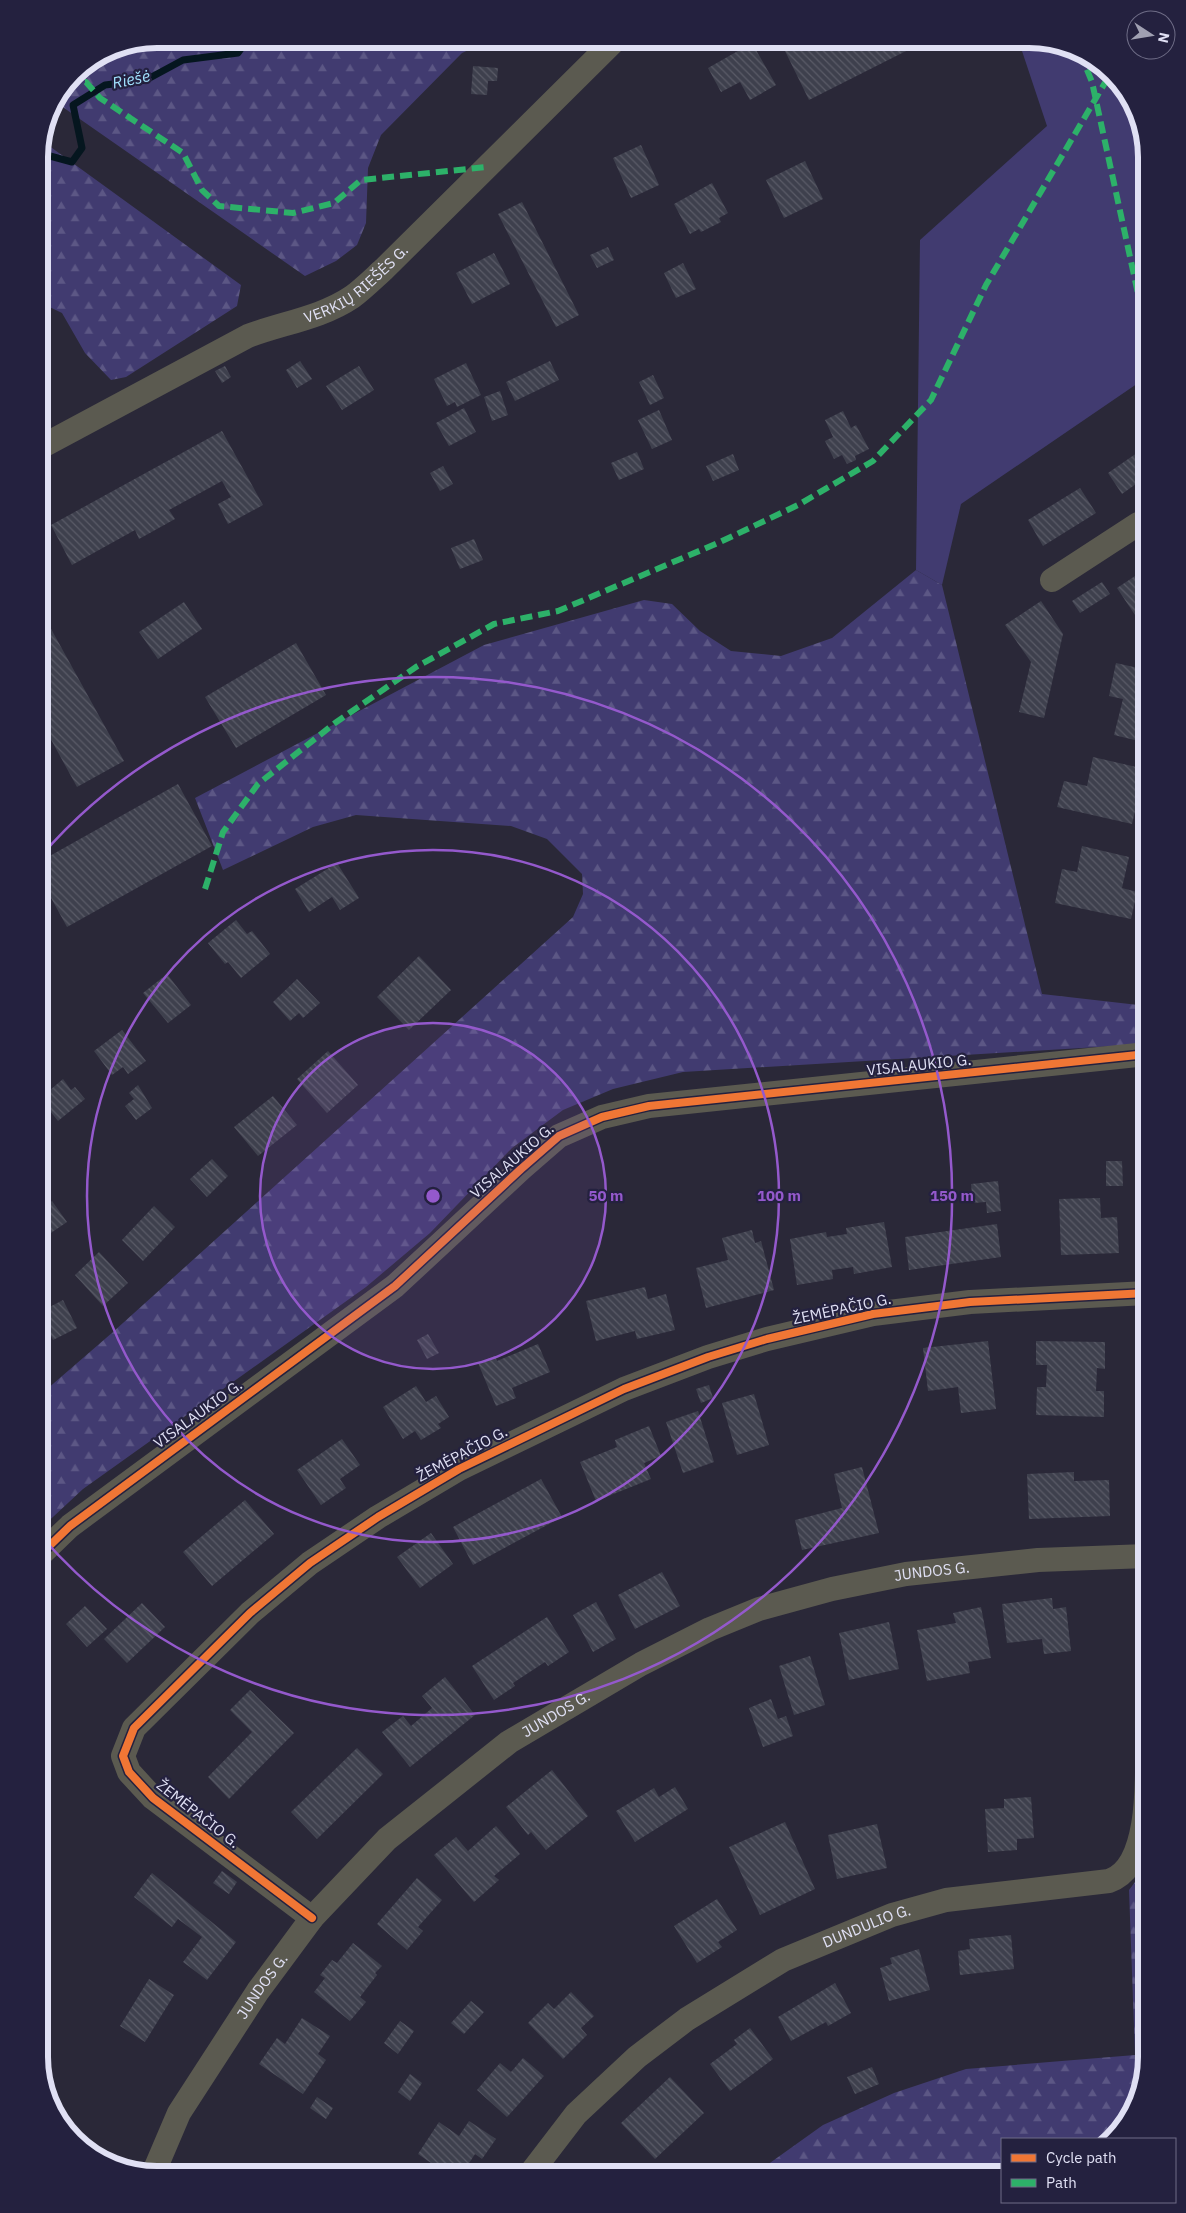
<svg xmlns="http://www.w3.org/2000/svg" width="1186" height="2213" viewBox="0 0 1186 2213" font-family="'IBM Plex Sans',sans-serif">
  <defs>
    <pattern id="forest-firs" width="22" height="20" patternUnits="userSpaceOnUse" patternTransform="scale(1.25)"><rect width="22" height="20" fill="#413b70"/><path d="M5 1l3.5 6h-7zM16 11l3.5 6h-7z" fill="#5c5785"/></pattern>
    <pattern id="building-back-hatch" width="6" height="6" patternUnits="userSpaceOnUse" patternTransform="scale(1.25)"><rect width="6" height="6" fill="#3e404d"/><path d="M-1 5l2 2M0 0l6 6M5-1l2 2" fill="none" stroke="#5a5b67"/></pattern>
  </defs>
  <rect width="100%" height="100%" fill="#2a2838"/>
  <path fill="#413b70" d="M1018 39H1037L1095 59 1138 111 1147 157V377L961 504 942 585 916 570 920 240 1047 126Z
    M1002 2166V2174H950Z"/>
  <path fill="url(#forest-firs)" d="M157 39H492L462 53 381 135 368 168 366 223 357 245 336 261 305 276 54 101 73 73 112 48Z
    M41 140 241 285 237 306 126 377 111 380 85 353 62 313 39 302V149Z
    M916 570 942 585 1042 994 1147 1006V1044L683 1072 613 1089 563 1110 512 1148 430 1233 366 1287 83 1489 39 1530V1396L113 1332 573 917 583 894 582 874 547 839 511 826 356 815 313 827 223 870 195 798 484 645 644 600 672 604 700 631 731 651 781 656 832 638Z
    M1147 1849V2057L1128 2122 1106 2139H1002V2166L950 2174H773L767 2165 823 2125 894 2093 966 2069 1135 2055 1129 1890 1138 1878Z"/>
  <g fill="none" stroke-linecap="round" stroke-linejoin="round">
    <path stroke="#05161f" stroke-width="7" d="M39 153 72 162 82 148 73 105 105 85 146 80 183 60 238 53 248 39"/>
  </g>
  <path fill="url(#building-back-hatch)" d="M808 39H903L908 50 809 100 785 51Z
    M752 43 776 85 750 100 740 82 721 92 708 68Z
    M473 66 498 68 497 81H488L487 95 471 94Z
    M641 145 659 185 631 198 613 158Z
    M805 161 823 199 784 218 766 180Z
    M712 183 728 213 719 218 721 222 701 232 699 229 690 234 674 204Z
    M522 202 579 315 556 327 498 214Z
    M608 247 614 260 597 268 590 255Z
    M494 253 510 284 472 304 456 273Z
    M683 263 696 289 676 298 664 273Z
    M300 361 312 379 297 388 286 370Z
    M550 361 559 380 515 401 506 382Z
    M466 363 481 395 457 407 455 402 447 406 434 379Z
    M225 366 231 377 222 383 215 371Z
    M359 366 374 390 342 410 326 386Z
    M39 370 47 392 39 394Z
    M653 375 664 398 650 405 639 382Z
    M500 391 508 415 492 421 484 397Z
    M464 408 476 432 449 446 436 423Z
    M659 410 672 440 652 449 638 420Z
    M843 411 851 428 856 425 869 449 855 456 856 460 847 464 842 455 834 459 825 441 833 437 825 420Z
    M222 431 263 505 228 524 218 504 231 497 222 481 169 510 175 519 139 539 135 530 72 565 51 525Z
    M1147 446V476L1122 494 1108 473Z
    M637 452 644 469 619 480 611 463Z
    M733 454 739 470 713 481 706 466Z
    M443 466 453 484 440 491 430 473Z
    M1080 488 1096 513 1043 546 1028 520Z
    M474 539 483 560 460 569 451 548Z
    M1147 568V645L1136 642 1141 624 1117 588Z
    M1102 582 1110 594 1080 613 1072 601Z
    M1041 601 1063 634 1044 718 1019 712 1031 662 1005 625Z
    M184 602 202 629 158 659 139 632Z
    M45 618 124 761 77 787 43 725 39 728V621Z
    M296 643 326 695 236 748 205 697Z
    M1116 663 1147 670V743L1114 735 1123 699 1109 696Z
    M1093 757 1145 769 1132 824 1057 807 1064 781 1087 786Z
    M178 784 212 846 67 927 39 876V862Z
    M1082 846 1129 857 1122 888 1137 892 1131 919 1055 903 1062 869 1077 872Z
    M337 863 359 898 340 910 332 897 309 912 295 889Z
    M236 920 247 934 252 931 270 954 241 978 228 962 225 964 208 943Z
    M419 956 451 990 409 1030 377 997Z
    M167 974 191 1005 168 1023 143 993Z
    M297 979 320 1003 303 1018 299 1013 290 1021 273 1002Z
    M122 1030 146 1061 128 1074 123 1067 112 1075 94 1051Z
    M328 1051 358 1085 327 1113 297 1079Z
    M63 1079 71 1090 75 1087 85 1099 58 1121 39 1097V1089L46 1084 50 1090Z
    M138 1085 152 1108 136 1120 125 1106 134 1099 129 1093Z
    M273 1096 297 1125 258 1156 234 1127Z
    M212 1159 228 1176 207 1197 190 1179Z
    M1106 1161H1122L1123 1186H1106Z
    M998 1181 1001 1211 987 1213 986 1202 973 1203 971 1184Z
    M1100 1198 1101 1218 1117 1217 1119 1253 1061 1255 1059 1199Z
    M52 1201 67 1222 45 1237 39 1229V1210Z
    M154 1206 175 1227 143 1261 122 1240Z
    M884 1222 892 1267 854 1274 853 1267 832 1270 833 1279 797 1285 790 1239 826 1232 827 1237 847 1234 846 1228Z
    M997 1224 1001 1257 909 1270 905 1237Z
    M752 1230 755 1243 761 1241 774 1290 706 1308 696 1268 728 1260 722 1238Z
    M99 1252 128 1283 103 1306 75 1275Z
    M645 1287 648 1299 666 1294 675 1330 637 1339 635 1331 596 1341 586 1301Z
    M63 1300 77 1328 53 1340 40 1312Z
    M428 1334 439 1353 427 1359 417 1340Z
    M988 1341 996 1409 961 1413 958 1387 928 1391 923 1348Z
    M1036 1341 1105 1342V1369L1097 1368 1096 1391H1104V1417L1036 1415 1037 1387H1046L1047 1365H1036Z
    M538 1344 550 1372 512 1388 516 1398 496 1406 478 1363 495 1356 497 1361Z
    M709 1385 713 1398 701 1403 696 1389Z
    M416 1386 426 1402 436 1396 449 1417 438 1424 441 1428 421 1440 415 1431 403 1439 383 1407Z
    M754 1394 769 1445 737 1455 722 1403Z
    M698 1411 714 1462 683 1473 666 1422Z
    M649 1426 661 1456 644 1463 651 1479 596 1501 580 1462 617 1447 615 1440Z
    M342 1439 360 1465 340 1479 346 1488 321 1505 297 1470Z
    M862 1467 879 1533 802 1550 795 1520 842 1508 834 1474Z
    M1074 1472V1481L1109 1480 1110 1516 1029 1519 1027 1474Z
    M541 1479 562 1517 473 1565 453 1527Z
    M245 1500 274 1534 212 1586 183 1552Z
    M431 1533 453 1564 420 1588 397 1557Z
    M662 1572 680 1606 635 1629 618 1595Z
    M1052 1598 1053 1609 1066 1607 1071 1651 1044 1654 1042 1639 1007 1643 1002 1604Z
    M596 1602 616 1639 593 1652 573 1615Z
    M142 1603 165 1627 127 1663 104 1639Z
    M85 1606 107 1629 87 1647 66 1624Z
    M981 1607 991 1658 968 1662 970 1673 927 1681 917 1630 956 1623 953 1613Z
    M547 1617 569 1652 548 1666 545 1662 513 1683 515 1686 494 1700 472 1666Z
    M889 1622 899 1669 849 1680 839 1633Z
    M810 1656 825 1705 794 1715 779 1666Z
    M445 1677 475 1715 410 1767 382 1732 403 1716 411 1726 432 1708 422 1696Z
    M250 1690 294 1733 229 1799 208 1777 252 1732 230 1710Z
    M771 1699 778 1719 786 1716 793 1736 763 1747 749 1708Z
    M357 1748 383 1774 317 1839 291 1812Z
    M552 1770 588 1816 546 1850 531 1832 528 1835 506 1807Z
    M675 1787 688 1809 635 1842 616 1811 654 1788 659 1797Z
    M1031 1797 1034 1838 1017 1839V1850L988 1852 985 1809 1004 1808V1799Z
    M785 1822 815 1889 760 1915 729 1847Z
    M877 1824 887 1868 837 1879 828 1835Z
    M496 1826 520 1854 494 1876 499 1880 474 1902 434 1855 456 1837 468 1851Z
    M222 1871 237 1882 229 1894 213 1883Z
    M152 1873 236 1942 207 1980 183 1962 202 1937 178 1919 172 1927 134 1897Z
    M417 1878 442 1900 418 1927 423 1931 407 1950 377 1924Z
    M717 1899 737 1930 718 1942 722 1947 697 1963 674 1926Z
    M1011 1935 1014 1969 960 1975 958 1951 970 1949 969 1939Z
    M353 1943 382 1966 375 1973 377 1975 360 1997 366 2002 350 2021 314 1992 325 1978 320 1975 332 1960 337 1963Z
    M919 1949 930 1990 889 2001 880 1968 892 1964 890 1958Z
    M149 1979 174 1995 145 2042 120 2026Z
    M835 1983 851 2013 828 2026 826 2022 791 2041 778 2017Z
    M571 1992 594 2016 581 2028 587 2035 563 2059 528 2023 548 2003 554 2009Z
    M471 2001 484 2012 464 2034 451 2023Z
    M302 2018 330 2036 318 2054 326 2060 303 2094 259 2064 277 2038 285 2044Z
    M400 2021 414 2031 398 2054 384 2043Z
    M750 2028 773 2059 730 2091 710 2064 737 2044 734 2040Z
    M523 2058 544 2076 507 2117 477 2090 500 2063 511 2072Z
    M872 2067 879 2084 855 2094 847 2077Z
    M410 2074 422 2083 410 2101 398 2092Z
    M670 2077 704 2113 655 2159 621 2123Z
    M317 2097 333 2108 326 2119 310 2108Z
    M469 2121 496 2139 482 2159 475 2154 462 2174H447L418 2154 439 2122 459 2136Z
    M82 2144 100 2150 97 2156 91 2154Z"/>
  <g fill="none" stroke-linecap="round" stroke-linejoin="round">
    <g stroke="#5b5a50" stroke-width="24">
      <path id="s1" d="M39 448 248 336C282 323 321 318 352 297 363 289 374 278 384 269L616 39"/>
      <path d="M1052 580 1138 524 1147 522"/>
      <path d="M39 1556 70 1526 395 1286 521 1169 559 1136 602 1117 649 1106 1147 1054"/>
      <path d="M312 1918 153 1798 129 1772 123 1756 134 1728 250 1613 310 1563 378 1517 459 1469 624 1389 708 1357 767 1339 873 1314 970 1302 1147 1293"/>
      <path id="s2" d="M153 2174 179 2113 258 1991 312 1918 387 1839 509 1742 641 1664 710 1629 759 1609 832 1589 906 1574 1038 1560 1147 1556"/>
      <path id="s3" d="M530 2174 576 2114 637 2057 687 2019 783 1960 892 1915 946 1900 1109 1881C1156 1866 1146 1758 1147 1717"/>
    </g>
    <path stroke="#2db169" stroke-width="6" stroke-dasharray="12 6" stroke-linecap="butt" d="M1080 53 1092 82 1142 312
      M67 82H86L100 98 183 153 202 190 219 206 293 213 334 203 361 180 487 167
      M205 889 223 832 258 784 335 723 416 667 494 624 558 611 718 543 798 505 873 461 931 400 986 285 1109 76"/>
    <g stroke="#24213f" stroke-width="11">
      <path id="cycleway" d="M39 1556 70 1526 395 1286 521 1169 559 1136 602 1117 649 1106 1147 1054
        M312 1918 153 1798 129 1772 123 1756 134 1728 250 1613 310 1563 378 1517 459 1469 624 1389 708 1357 767 1339 873 1314 970 1302 1147 1293"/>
    </g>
    <use href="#cycleway" stroke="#f07635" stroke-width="8"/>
  </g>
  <circle cx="433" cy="1196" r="173" fill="#9459cc" fill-opacity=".12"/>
  <g fill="none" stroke="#9459cc" stroke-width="2.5">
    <circle cx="433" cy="1196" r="173"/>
    <circle cx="433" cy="1196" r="346"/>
    <path d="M41 856A519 519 0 1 1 41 1536"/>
  </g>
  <g text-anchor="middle" stroke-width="4.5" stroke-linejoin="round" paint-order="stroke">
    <g font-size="15" fill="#e0e0f4" stroke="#24213f">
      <text dy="5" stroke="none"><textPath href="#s1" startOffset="359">VERKIŲ RIEŠĖS G.</textPath></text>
      <text transform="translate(919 1065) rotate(-6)" y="5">VISALAUKIO G.</text>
      <text transform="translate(512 1161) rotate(-41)" y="5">VISALAUKIO G.</text>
      <text transform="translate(842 1309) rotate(-12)" y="5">ŽEMĖPAČIO G.</text>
      <text transform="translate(198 1414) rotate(-36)" y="5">VISALAUKIO G.</text>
      <text transform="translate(462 1454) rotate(-28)" y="5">ŽEMĖPAČIO G.</text>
      <text dy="5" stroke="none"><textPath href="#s2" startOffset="1028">JUNDOS G.</textPath></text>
      <text dy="5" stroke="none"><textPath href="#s2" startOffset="622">JUNDOS G.</textPath></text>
      <text transform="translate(198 1814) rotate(38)" y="5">ŽEMĖPAČIO G.</text>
      <text dy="5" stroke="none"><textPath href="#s3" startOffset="425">DUNDULIO G.</textPath></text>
      <text dy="5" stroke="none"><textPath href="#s2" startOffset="218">JUNDOS G.</textPath></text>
    </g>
    <g font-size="16" font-style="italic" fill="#a1e1fd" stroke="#24213f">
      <text transform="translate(131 79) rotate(-12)" y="6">Riešė</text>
    </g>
  </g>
  <path d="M0 0H1186V2213H0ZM157 48H1029A109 109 0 0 1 1138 157V2057A109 109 0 0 1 1029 2166H157A109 109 0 0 1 48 2057V157A109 109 0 0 1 157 48Z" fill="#24213f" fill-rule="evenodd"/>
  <path fill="none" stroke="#e0e0f4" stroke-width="6" d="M157 48H1029A109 109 0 0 1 1138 157V2057A109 109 0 0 1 1029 2166H157A109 109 0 0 1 48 2057V157A109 109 0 0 1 157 48Z"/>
  <circle cx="433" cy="1196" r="8" fill="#9459cc" stroke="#24213f" stroke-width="2.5"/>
  <g font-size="15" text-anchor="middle" font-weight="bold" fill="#9459cc" stroke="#24213f" stroke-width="4.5" stroke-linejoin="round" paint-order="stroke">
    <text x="606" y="1201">50 m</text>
    <text x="779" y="1201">100 m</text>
    <text x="952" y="1201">150 m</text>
  </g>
  <rect x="1001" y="2138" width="175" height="65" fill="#24213f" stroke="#6f6d87"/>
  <rect x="1011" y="2154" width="25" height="8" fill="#f07635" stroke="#6f6d87"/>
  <text x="1046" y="2163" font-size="15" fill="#e0e0f4">Cycle path</text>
  <rect x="1011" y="2179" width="25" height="8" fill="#2db169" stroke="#6f6d87"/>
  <text x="1046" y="2188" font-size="15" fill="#e0e0f4">Path</text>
  <g transform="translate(1151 35) rotate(102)"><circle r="24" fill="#24213f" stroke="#6f6d87"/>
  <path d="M0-4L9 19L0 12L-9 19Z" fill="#a0a0b2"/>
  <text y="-8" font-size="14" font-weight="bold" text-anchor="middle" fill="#e0e0f4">N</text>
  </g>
</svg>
